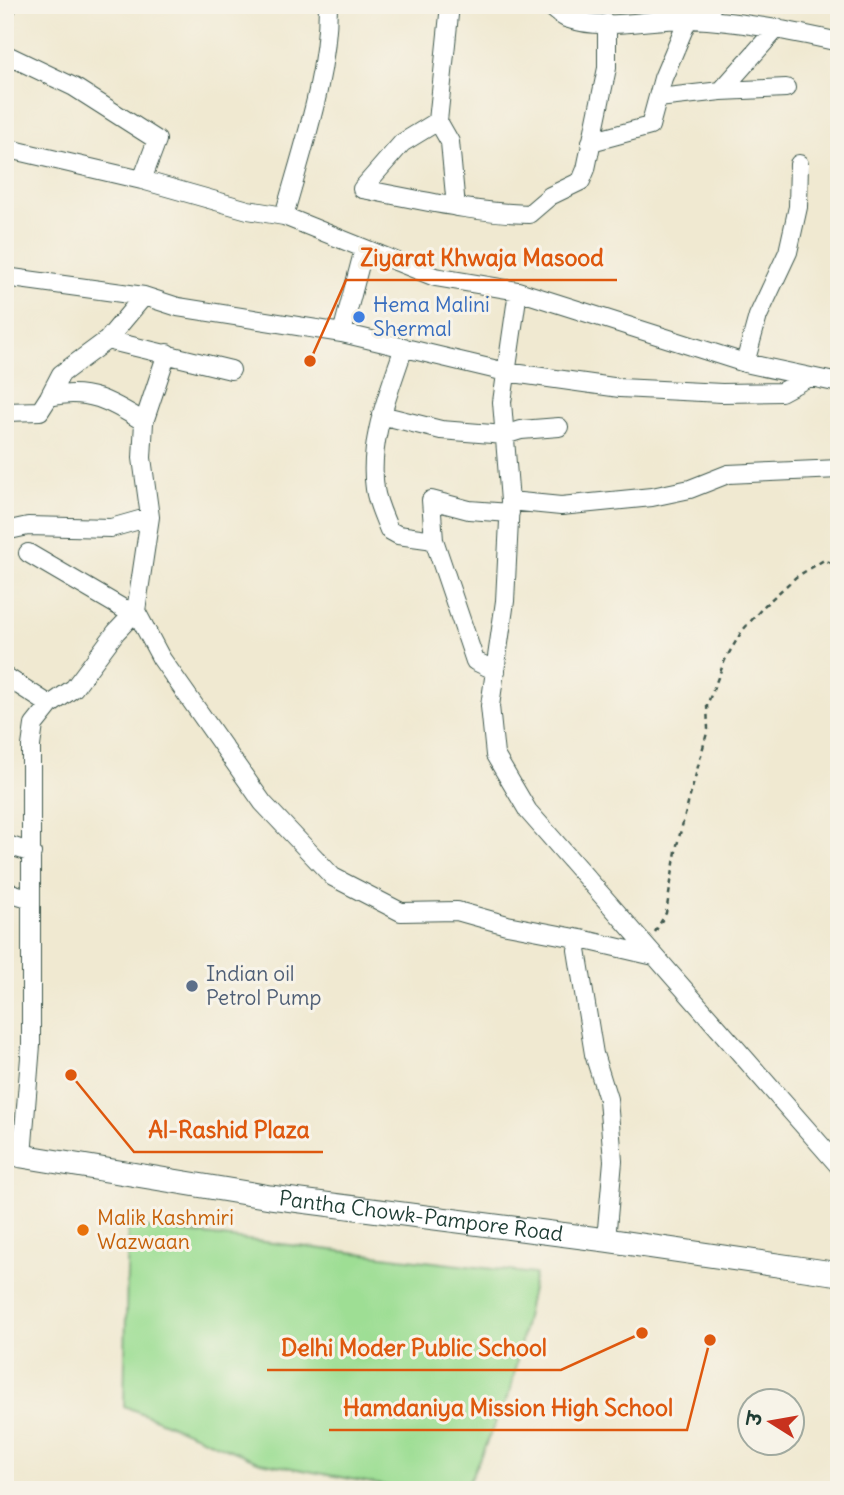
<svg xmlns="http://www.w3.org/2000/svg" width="844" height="1495" viewBox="0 0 844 1495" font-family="Delius,'Playpen Sans Deva',sans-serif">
  <rect width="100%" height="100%" fill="#f7f3e8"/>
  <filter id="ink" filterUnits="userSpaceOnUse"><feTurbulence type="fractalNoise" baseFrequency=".0143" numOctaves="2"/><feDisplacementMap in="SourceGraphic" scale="14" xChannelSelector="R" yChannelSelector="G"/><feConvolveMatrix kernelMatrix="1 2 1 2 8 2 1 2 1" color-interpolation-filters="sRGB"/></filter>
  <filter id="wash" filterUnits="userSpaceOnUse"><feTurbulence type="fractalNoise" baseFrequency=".00686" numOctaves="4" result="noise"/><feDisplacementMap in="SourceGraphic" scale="28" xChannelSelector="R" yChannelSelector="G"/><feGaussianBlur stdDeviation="1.57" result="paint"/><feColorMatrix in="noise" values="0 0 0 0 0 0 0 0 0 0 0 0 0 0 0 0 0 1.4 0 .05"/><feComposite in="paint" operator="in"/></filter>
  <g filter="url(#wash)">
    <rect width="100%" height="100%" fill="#f0e9d1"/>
    <path fill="#9ede94" stroke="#5e8e64" stroke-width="2" d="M128 1226 535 1274 511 1389 465 1490H409L260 1462 124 1406Z"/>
  </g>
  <g filter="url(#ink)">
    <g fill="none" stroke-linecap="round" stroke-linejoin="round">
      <g stroke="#3e574c" stroke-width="20">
        <path id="minor" d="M549 5C554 9 560 15 566 18 605 32 649 18 690 19 740 21 790 31 839 42
          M5 12 8 5
          M5 54 74 87 157 140 142 180
          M721 91 777 28
          M658 98 721 91 786 88
          M438 121 450 5
          M591 142 650 126 663 78 688 19 713 5
          M5 148 142 180 248 210 284 216 435 277 518 291 745 363 839 383
          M456 207 450 142 438 121 402 143 362 189C417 199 473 213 529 214L550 196 581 181 586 169 607 68V23
          M284 216C303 147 328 77 328 5
          M5 277 144 296 178 307 342 333 506 372 620 388 722 393 781 392 809 377
          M518 291 502 402 510 501 505 601 490 706 495 755 528 811 839 1166
          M342 333 364 249
          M107 340 231 370
          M404 347C389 393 368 440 375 489 377 503 384 517 389 530L398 535 434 540
          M745 363 758 316 788 252 798 207 799 164
          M49 397 61 374 107 340 144 296
          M5 412 40 411 49 397C87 387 112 402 144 422L142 458 150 517 136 611 116 632 74 688 50 705 34 725 31 746V1045L22 1156
          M381 415 441 430 505 435 521 430 559 427
          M144 422 167 353
          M510 501 561 506 652 497 690 489 728 474 839 469
          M5 531 28 526 111 528 150 517
          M28 553 122 608 136 611 161 658 263 803 333 877 401 912 457 911 507 925 581 939
          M496 671 475 661 434 540 431 500 469 510 510 513
          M5 676 50 705
          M5 844 32 853
          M5 891 31 899
          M606 1240 613 1161 608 1099 594 1054 577 950 581 939 654 956"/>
      </g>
      <g stroke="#3e574c" stroke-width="25">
        <g id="major">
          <path id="s1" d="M5 1149 22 1156 270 1197 606 1240 839 1274"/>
        </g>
      </g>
      <path stroke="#3e574c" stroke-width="2.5" stroke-dasharray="5 5" stroke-linecap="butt" d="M655 932 666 913 677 845 708 729 707 705 725 660 742 631 765 605 796 577 824 560 839 566"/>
      <use href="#minor" stroke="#fff" stroke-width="18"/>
      <use href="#major" stroke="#fff" stroke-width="23"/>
    </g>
  </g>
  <circle fill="#3f7fe0" stroke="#f7f3e8" stroke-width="2.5" cx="359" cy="317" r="7"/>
  <circle fill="#5c6f8a" stroke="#f7f3e8" stroke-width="2.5" cx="192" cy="986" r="7"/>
  <circle fill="#e8710a" stroke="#f7f3e8" stroke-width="2.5" cx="83" cy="1230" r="7"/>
  <g text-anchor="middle" stroke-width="6" stroke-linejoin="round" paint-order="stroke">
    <g font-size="21" fill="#366cbe" stroke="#f7f3e8" text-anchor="start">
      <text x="373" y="312">Hema Malini<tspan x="373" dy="24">Shermal</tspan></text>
    </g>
    <g font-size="21" fill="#4e5e75" stroke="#f7f3e8" text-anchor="start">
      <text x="206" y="981">Indian oil<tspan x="206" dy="24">Petrol Pump</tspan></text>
    </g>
    <g font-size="21" fill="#1f3d34" stroke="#f7f3e8">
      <text dy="7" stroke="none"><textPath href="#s1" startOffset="422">Pantha Chowk-Pampore Road</textPath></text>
    </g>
    <g font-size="21" fill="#c56008" stroke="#f7f3e8" text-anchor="start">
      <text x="97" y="1225">Malik Kashmiri<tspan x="97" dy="24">Wazwaan</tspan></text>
    </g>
  </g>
  <path fill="none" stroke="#de580e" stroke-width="2.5" d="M310 361L346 280H617M71 1075L134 1152H323M642 1333L561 1370H267M710 1340L687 1430H329"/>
  <g fill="#de580e" stroke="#f7f3e8" stroke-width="2.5">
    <circle cx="310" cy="361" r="7"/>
    <circle cx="71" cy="1075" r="7"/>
    <circle cx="642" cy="1333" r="7"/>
    <circle cx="710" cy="1340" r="7"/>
  </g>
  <g font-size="23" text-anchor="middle" font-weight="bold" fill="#de580e" stroke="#f7f3e8" stroke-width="6" stroke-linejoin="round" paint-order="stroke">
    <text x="482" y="266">Ziyarat Khwaja Masood</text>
    <text x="229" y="1138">Al-Rashid Plaza</text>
    <text x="414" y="1356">Delhi Moder Public School</text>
    <text x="508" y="1416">Hamdaniya Mission High School</text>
  </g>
  <rect width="844" height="1495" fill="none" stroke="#f7f3e8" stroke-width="28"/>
  <g transform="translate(771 1422) rotate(281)"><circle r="33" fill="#f7f3e8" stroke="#a1aaa0" stroke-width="2"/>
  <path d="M0-5L12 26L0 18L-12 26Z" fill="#c8321e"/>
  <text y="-10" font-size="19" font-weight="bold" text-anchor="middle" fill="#1f3d34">उ</text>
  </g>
</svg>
